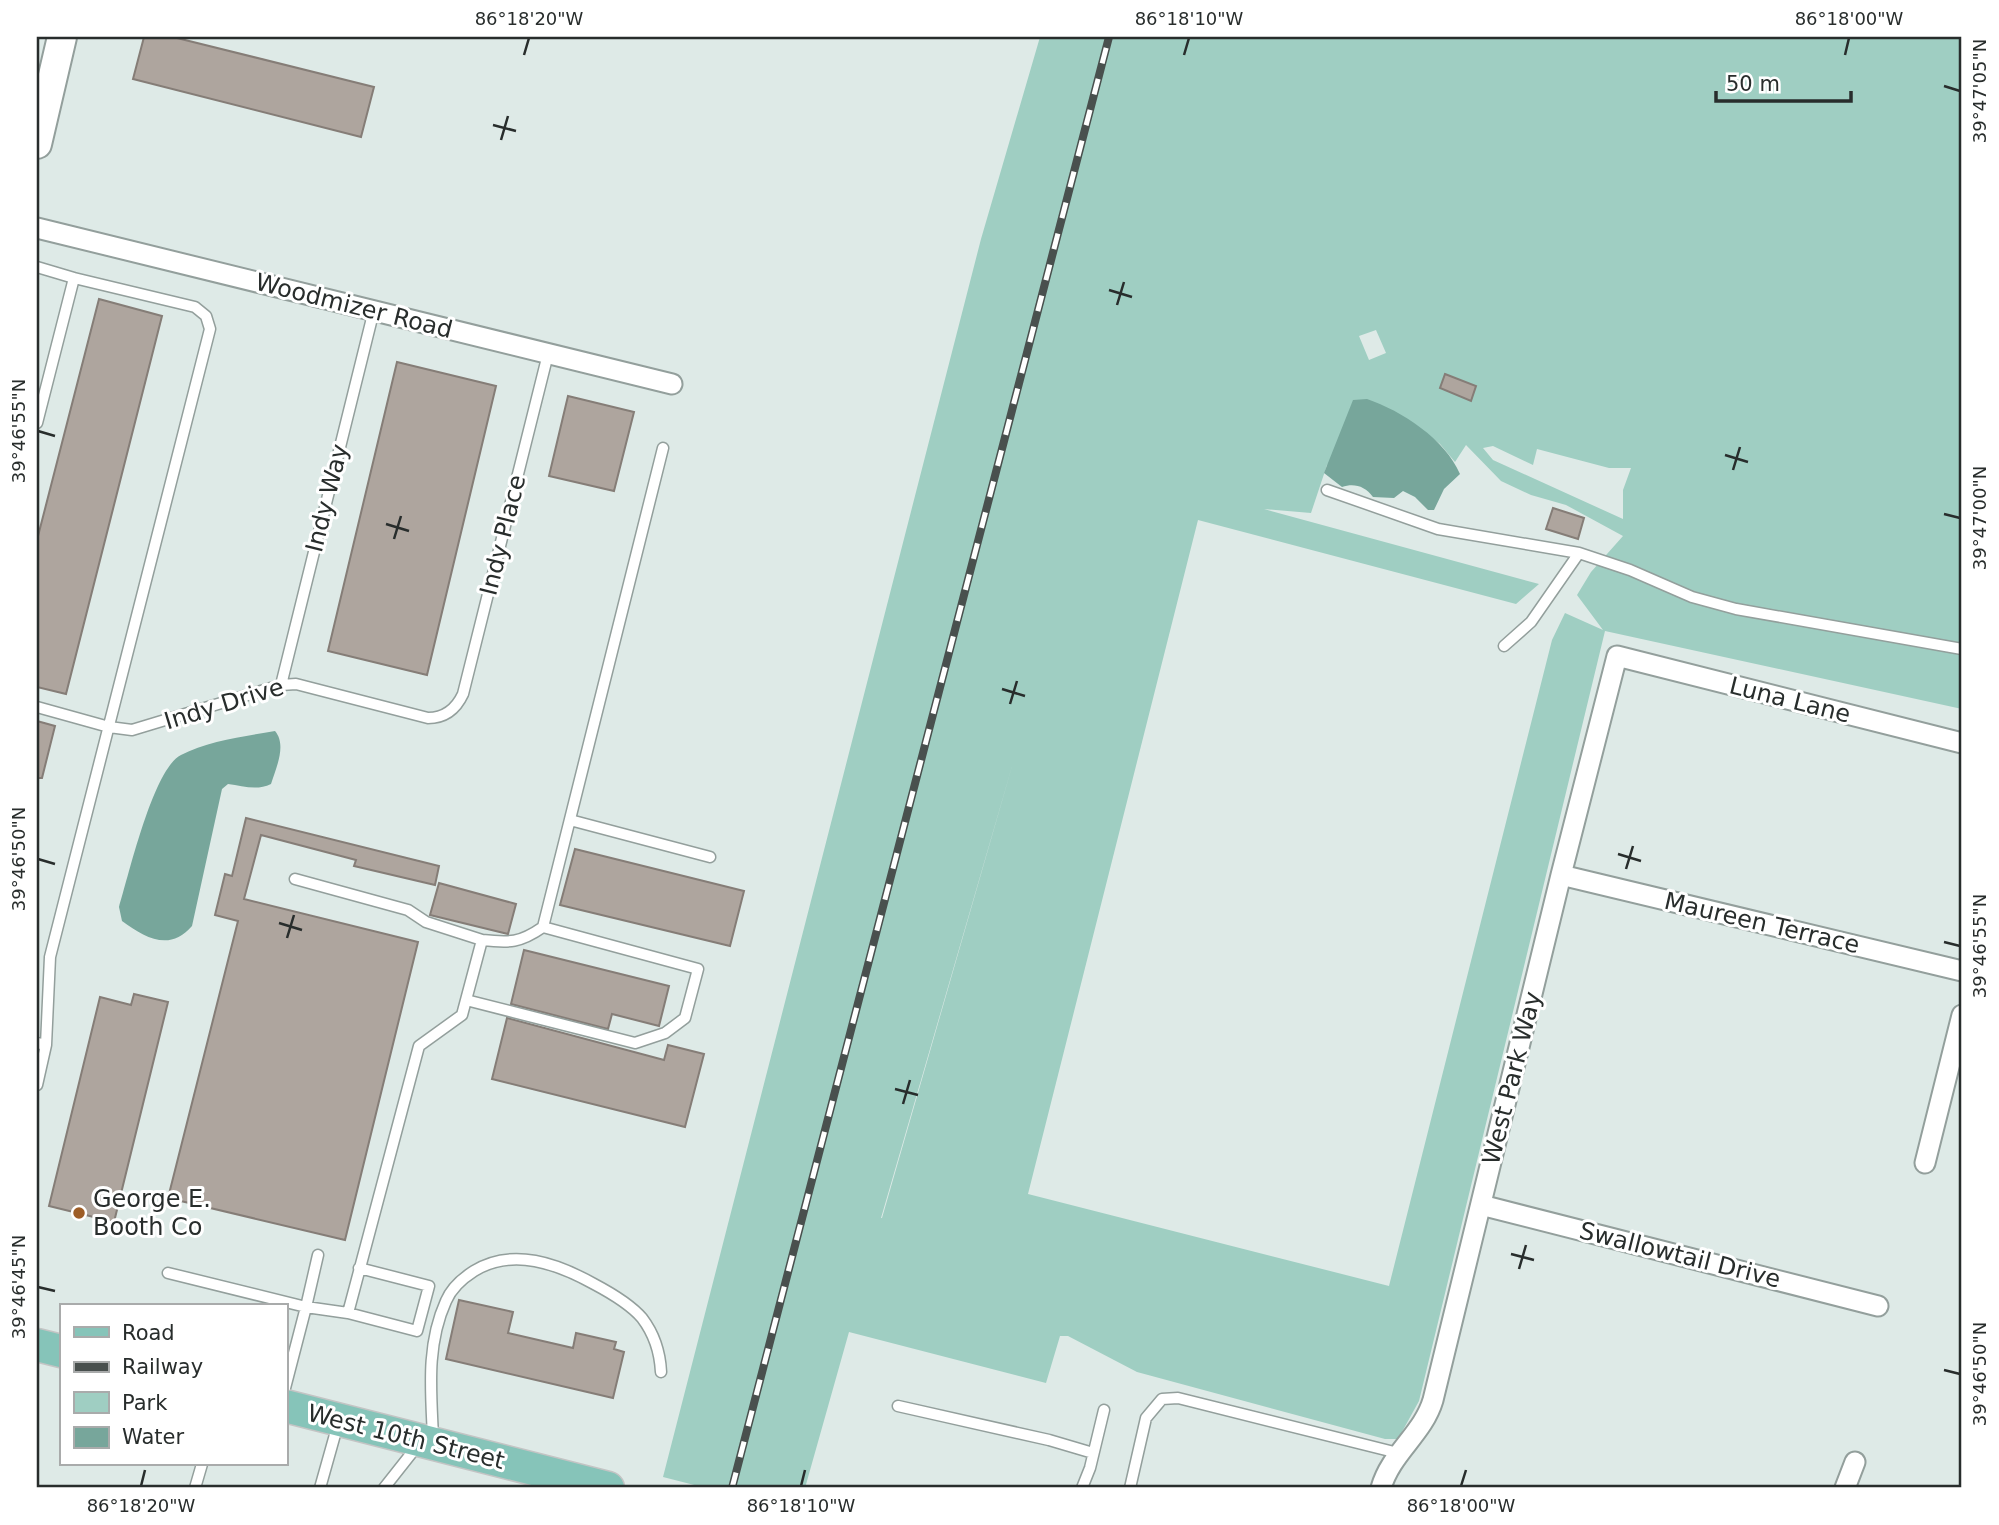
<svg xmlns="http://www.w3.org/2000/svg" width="1999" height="1525" viewBox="0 0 1999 1525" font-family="'DejaVu Sans',sans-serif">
  <rect width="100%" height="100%" fill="#deeae7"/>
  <path fill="#9fcec2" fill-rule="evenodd" d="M1040 37H1962V709L1605 631 1419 1401 1398 1439H1385L1137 1372 1068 1336H1060L1046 1383 849 1332 805 1488H706L663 1477 981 239ZM1376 330 1386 353 1369 360 1359 336ZM1424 432 1440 444 1455 462 1466 445 1501 481 1531 495 1566 505 1623 536 1591 572 1577 595 1603 630 1565 613 1552 640 1389 1286 1028 1194 1198 520 1516 604 1539 584 1264 509 1311 513 1327 465ZM1493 446 1533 465 1537 449 1609 468H1631L1623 490V519L1493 460 1483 448ZM1015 756 882 1218H881Z"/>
  <path fill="#77a69b" d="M1367 399C1402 411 1445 439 1460 474L1444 489 1434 510H1428L1415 497 1403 491 1394 498 1373 497C1365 486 1354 483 1342 487L1324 473 1353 400Z
    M275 731C287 745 276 768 271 784 257 791 243 786 228 784L222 789 192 926C170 952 145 938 122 921L119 907C129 875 153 769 181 755 207 741 246 736 275 731Z"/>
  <path fill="#aea59e" stroke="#857d77" stroke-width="2" d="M144 37H173L374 87 361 137 133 79Z
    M99 299 162 316 66 694 37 687V540Z
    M397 362 496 386 427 675 328 651Z
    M1445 374 1476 386 1471 401 1440 388Z
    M568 396 634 412 614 491 549 476Z
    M1553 508 1584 518 1578 539 1546 529Z
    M37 721 55 726 42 778H37Z
    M246 818 439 866 435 885 354 866 356 860 261 835 244 899 418 942 345 1240 168 1198 238 921 215 915 225 874 232 876Z
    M575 849 744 891 730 946 560 905Z
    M439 883 516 904 508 934 430 915Z
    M524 950 669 986 659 1026 612 1014 608 1029 511 1004Z
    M134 994 168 1002 114 1222 49 1206 100 997 131 1005Z
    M507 1018 664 1060 668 1045 704 1054 685 1127 492 1079Z
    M459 1300 513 1312 508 1333 573 1348 576 1333 616 1342 614 1349 624 1352 613 1398 446 1359Z"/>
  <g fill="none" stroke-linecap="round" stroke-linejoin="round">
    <g stroke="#939f9c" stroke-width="13">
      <path id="lane" d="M37 267 74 278
        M37 423 74 278 195 307 206 316 210 329 50 957 46 1045 37 1043
        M1327 490 1438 529 1579 553 1630 570 1692 597 1736 609 1962 649
        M1504 646 1531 622 1579 553
        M281 685 374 310
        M37 707 109 727 132 730 281 685 296 684 428 718C445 718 456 709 463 694L548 354
        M570 820 710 857
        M482 940C510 943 520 943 543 927
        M466 1000 635 1043 665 1033 685 1018 698 969 543 927 663 448
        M37 1085 46 1045
        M168 1273 306 1307 318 1255
        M348 1313 417 1331 429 1286 359 1268
        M285 1388 306 1307 348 1313 419 1046 462 1015 482 940 426 922 408 910 295 879
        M898 1406 1049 1440 1093 1453
        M433 1437C431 1391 426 1345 446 1301 451 1289 463 1278 474 1271 513 1247 558 1264 594 1284 611 1293 630 1304 642 1318 655 1335 660 1352 661 1372
        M195 1488 202 1464
        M320 1488 338 1424
        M384 1488 418 1445
        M1082 1488 1090 1468 1104 1410
        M1130 1488 1146 1418 1162 1399 1178 1398 1398 1453"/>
    </g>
    <g stroke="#939f9c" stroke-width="23">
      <path id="street" d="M37 228 672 384
        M1561 875 1962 971
        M1925 1163 1962 1015
        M1481 1205 1878 1306
        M1381 1488C1391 1453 1423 1434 1433 1400L1561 875 1617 656 1962 743
        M1845 1488 1855 1462"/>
    </g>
    <g stroke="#939f9c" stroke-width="32">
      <path id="secondary" d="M37 144 62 37"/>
    </g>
    <g stroke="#c3c4c4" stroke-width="35">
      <path id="primary" d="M37 1345 61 1351
        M285 1406 608 1488"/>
    </g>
    <use href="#lane" stroke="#fff" stroke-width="10"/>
    <use href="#street" stroke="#fff" stroke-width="19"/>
    <use href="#secondary" stroke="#fff" stroke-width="28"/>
    <use href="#primary" stroke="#86c4b9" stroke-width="32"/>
    <g stroke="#49504e" stroke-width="8">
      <path id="rail" d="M732 1488 1109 37"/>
    </g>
    <use href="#rail" stroke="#fff" stroke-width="5" stroke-dasharray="16" stroke-linecap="butt"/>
  </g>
  <path fill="none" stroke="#282d2c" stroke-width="2.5" d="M524 55 529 38M1184 55 1189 38M1845 55 1849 38M1944 86 1960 91M493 125 516 131M501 140 508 116M1109 290 1132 297M1117 305 1124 282M38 431 55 436M1725 455 1748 462M1733 470 1740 447M1944 514 1960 518M386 524 409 531M394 539 401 516M1002 689 1025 696M1010 704 1017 681M1618 854 1641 861M38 859 55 864M1626 869 1633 846M279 923 302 930M287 938 294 915M1944 942 1960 946M895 1089 918 1095M903 1104 910 1080M1511 1254 1534 1260M1519 1269 1526 1245M38 1287 55 1291M1944 1370 1960 1374M141 1486 145 1470M801 1486 805 1470M1461 1486 1466 1470"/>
  <circle fill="#9d5d26" stroke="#fff" stroke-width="2.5" cx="79" cy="1213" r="7"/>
  <g text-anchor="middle" stroke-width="6" stroke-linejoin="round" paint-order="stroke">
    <g font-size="24" fill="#282d2c" stroke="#fff">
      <text transform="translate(354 306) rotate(14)" y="8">Woodmizer Road</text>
      <text transform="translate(327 498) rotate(-76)" y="8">Indy Way</text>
      <text transform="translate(503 535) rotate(-76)" y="8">Indy Place</text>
      <text transform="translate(1790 700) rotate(14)" y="8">Luna Lane</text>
      <text transform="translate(224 704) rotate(-17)" y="8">Indy Drive</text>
      <text transform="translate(1762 923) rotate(13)" y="8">Maureen Terrace</text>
      <text transform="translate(1512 1078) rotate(-76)" y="8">West Park Way</text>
      <text transform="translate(1680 1255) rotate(14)" y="8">Swallowtail Drive</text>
      <text transform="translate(406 1437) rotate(14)" y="8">West 10th Street</text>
    </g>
    <g font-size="24" fill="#282d2c" stroke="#fff" text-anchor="start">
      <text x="93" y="1207">George E.<tspan x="93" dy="28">Booth Co</tspan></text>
    </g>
  </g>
  <rect width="1999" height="1525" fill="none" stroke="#ffffff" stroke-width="77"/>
  <rect x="60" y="1304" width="228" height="161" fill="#ffffff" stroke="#a9abab" stroke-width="2"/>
  <rect x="74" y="1327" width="35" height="10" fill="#86c4b9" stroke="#a9abab" stroke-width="2"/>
  <text x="122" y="1340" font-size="21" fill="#282d2c">Road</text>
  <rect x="74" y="1362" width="35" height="10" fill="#49504e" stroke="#a9abab" stroke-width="2"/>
  <text x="122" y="1374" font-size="21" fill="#282d2c">Railway</text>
  <rect x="74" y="1392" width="35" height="21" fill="#9fcec2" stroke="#a9abab" stroke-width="2"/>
  <text x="122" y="1410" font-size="21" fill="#282d2c">Park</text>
  <rect x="74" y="1427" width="35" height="21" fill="#77a69b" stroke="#a9abab" stroke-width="2"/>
  <text x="122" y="1444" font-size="21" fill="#282d2c">Water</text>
  <path d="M1716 91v10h135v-10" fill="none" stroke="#282d2c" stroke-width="3.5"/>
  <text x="1726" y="91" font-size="21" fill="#282d2c" stroke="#ffffff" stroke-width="5" paint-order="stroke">50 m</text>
  <rect x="38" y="38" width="1922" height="1448" fill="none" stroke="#282d2c" stroke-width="2.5"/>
  <g font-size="18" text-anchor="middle" fill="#282d2c">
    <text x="529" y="25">86°18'20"W</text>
    <text x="1189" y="25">86°18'10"W</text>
    <text x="1849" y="25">86°18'00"W</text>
    <text transform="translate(1980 91) rotate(-90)" y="6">39°47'05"N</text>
    <text transform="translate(19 431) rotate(-90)" y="6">39°46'55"N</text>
    <text transform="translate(1980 518) rotate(-90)" y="6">39°47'00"N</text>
    <text transform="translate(19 859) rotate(-90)" y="6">39°46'50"N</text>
    <text transform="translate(1980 946) rotate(-90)" y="6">39°46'55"N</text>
    <text transform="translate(19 1287) rotate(-90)" y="6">39°46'45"N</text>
    <text transform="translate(1980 1374) rotate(-90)" y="6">39°46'50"N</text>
    <text x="141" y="1512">86°18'20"W</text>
    <text x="801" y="1512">86°18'10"W</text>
    <text x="1461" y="1512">86°18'00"W</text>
  </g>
</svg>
